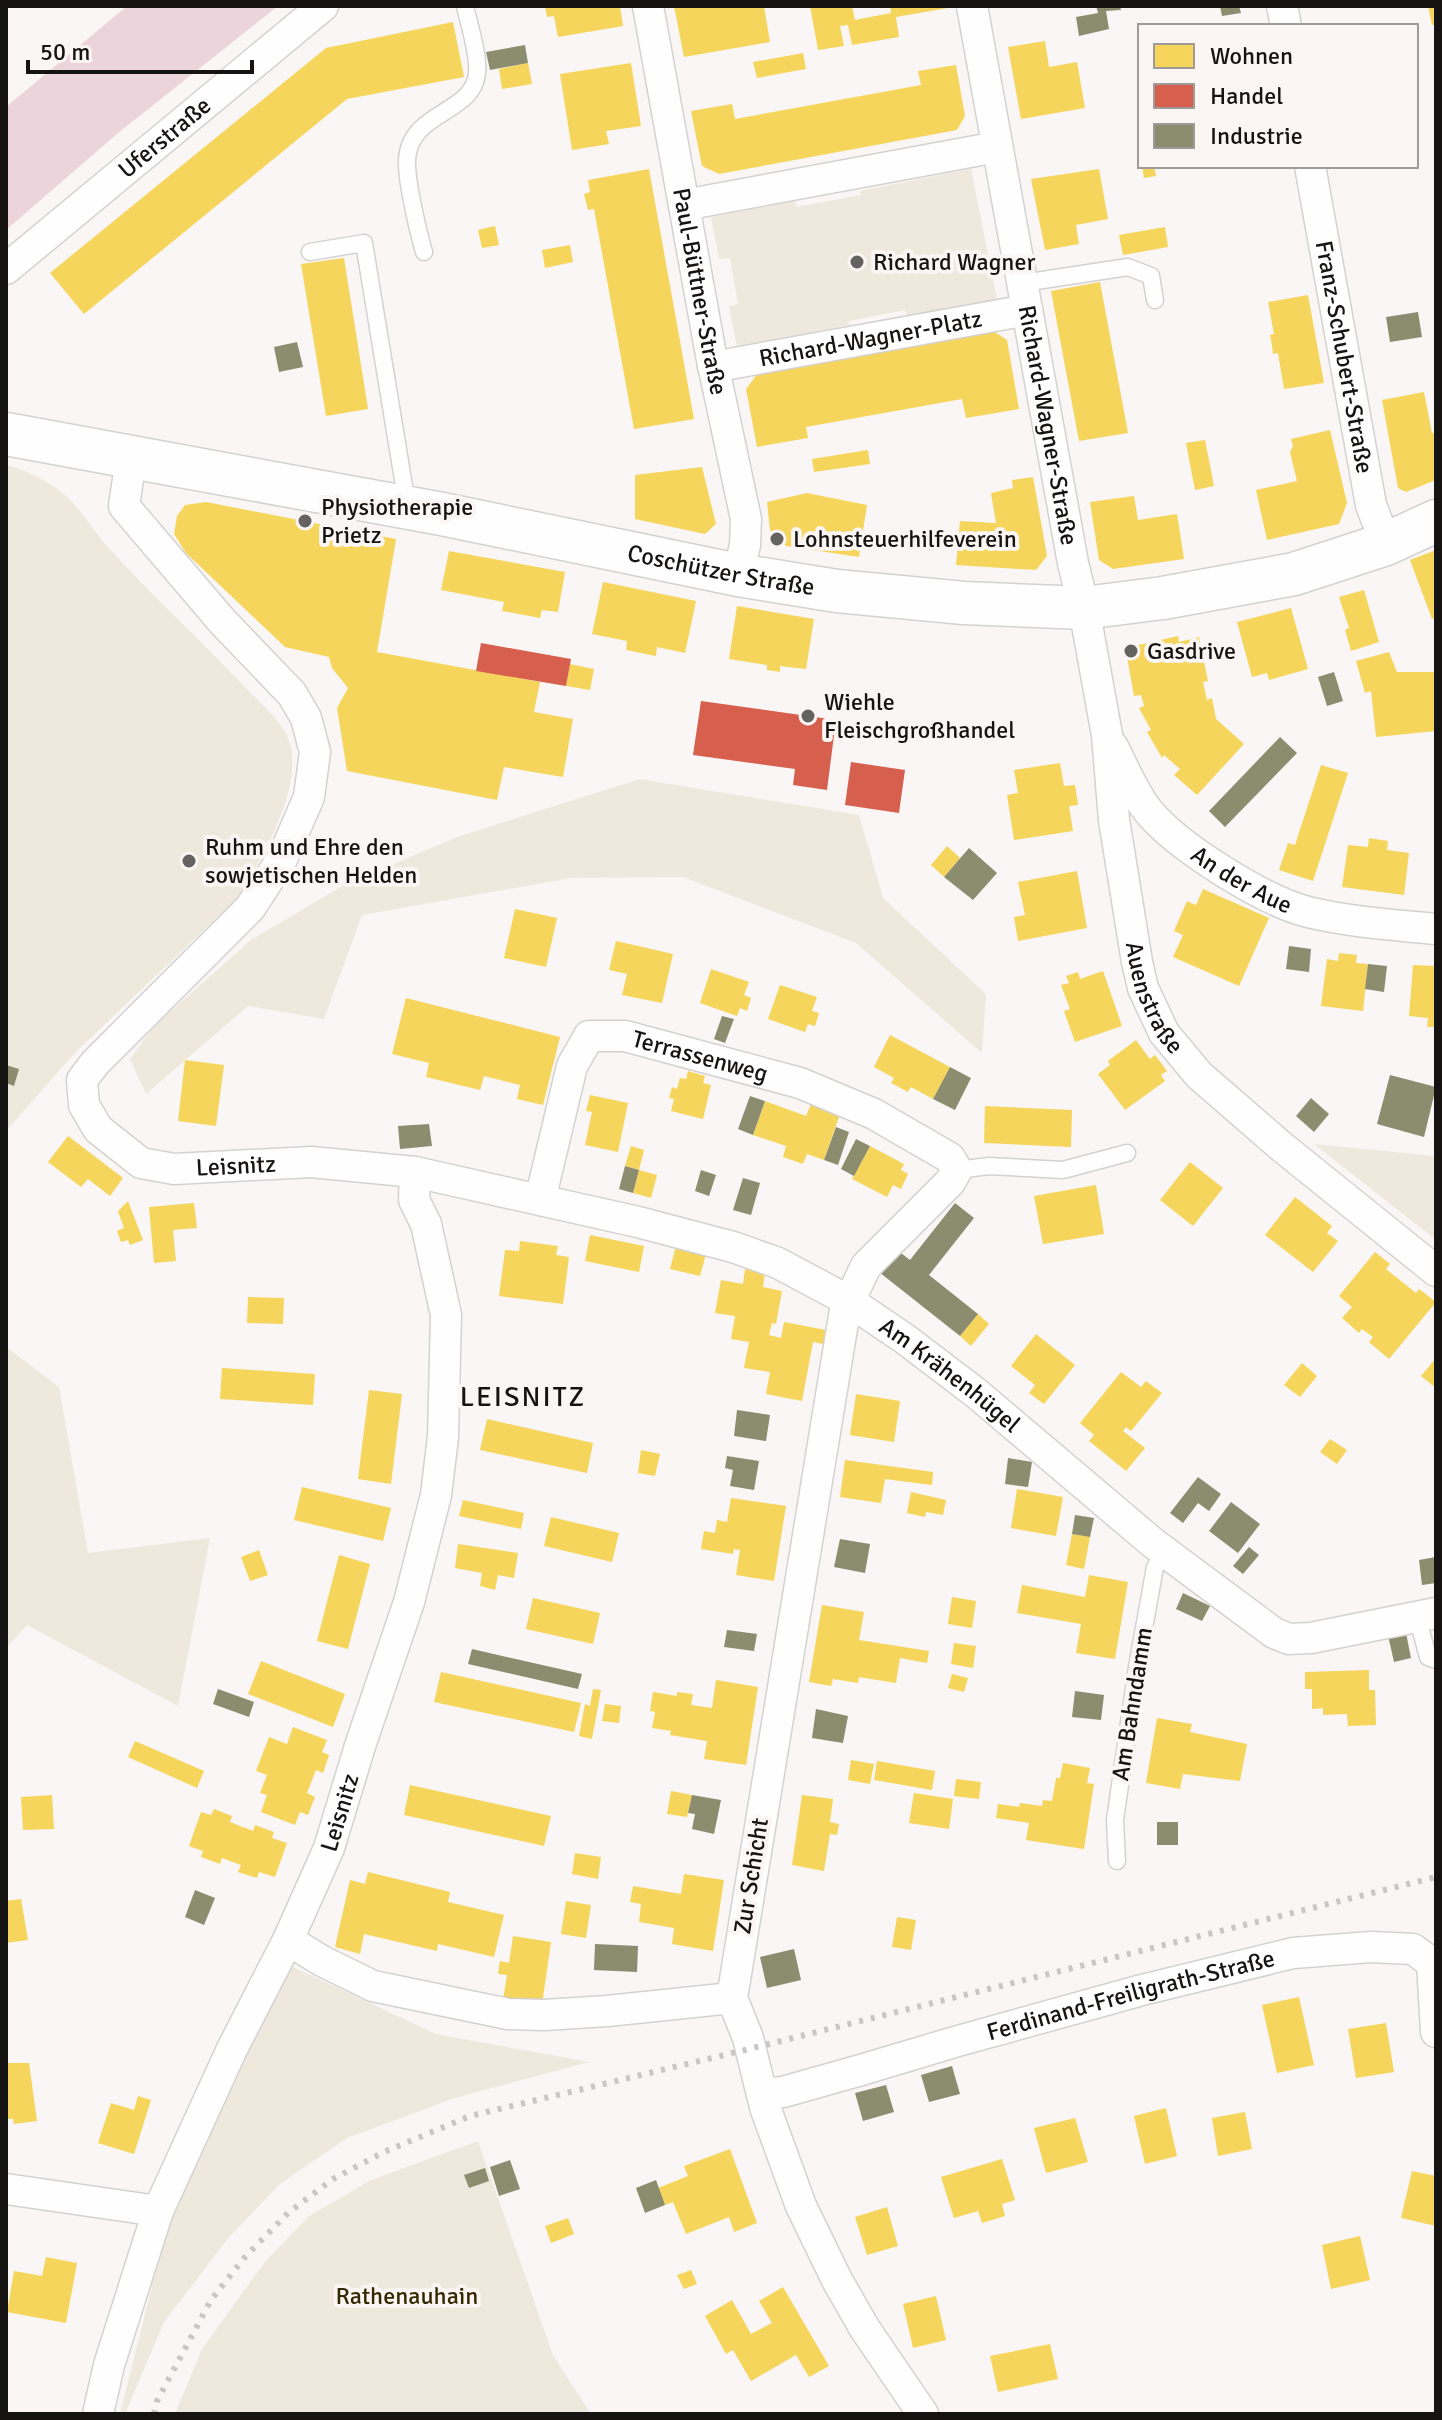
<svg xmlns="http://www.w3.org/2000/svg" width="1442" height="2420" viewBox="0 0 1442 2420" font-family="Signika,sans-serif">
  <rect width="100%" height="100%" fill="#f9f6f5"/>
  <path fill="#efe9dd" d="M971 169 997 299 907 316 905 310 849 321V325L737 347 729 306 738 304 730 258 719 259 711 217 795 201 797 207 861 195 860 191 869 189Z
    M6 465C30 471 51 482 69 499 84 513 94 532 107 546 152 596 202 641 247 689 263 706 286 724 291 747 300 795 262 859 237 898L73 1055 6 1131Z
    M640 779 859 815 883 898 986 994 982 1053 856 943 683 877 571 878 362 915 324 1019 248 1006 146 1094 130 1059 154 1026 251 940 344 885 457 837Z
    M1314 1144 1436 1156V1240Z
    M6 1347 59 1387 88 1553 210 1538 178 1706 27 1625 6 1648Z
    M291 1966 436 2034 589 2062 455 2098 347 2138 280 2184 230 2236 164 2322 125 2414H120L170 2214 249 2039Z
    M478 2141 553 2355 591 2414H175L202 2349 264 2263 309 2216 371 2180Z"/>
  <path fill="#ecd4dc" d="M127 6H278L118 133 6 230V107Z"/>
  <path fill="#f6d55c" d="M545 6H620L623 26 558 37 554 16 547 17Z
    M674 6H764L770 42 684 57Z
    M810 6H852L855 20 891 13 890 6 948 8 896 17 899 37 852 45 848 25 840 26 844 46 818 50Z
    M1428 6H1436V24L1432 25Z
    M453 22 464 77 347 99 84 314 50 273 326 48Z
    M1045 41 1049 67 1077 62 1085 108 1021 119 1008 47Z
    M803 53 806 69 757 78 753 62Z
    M528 63 532 84 502 89 499 69Z
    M631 63 641 126 606 131 609 144 572 150 560 74Z
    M956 65 965 116 957 130 719 174 702 166 691 111 732 104 735 119 746 117 921 85 918 71Z
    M1142 166H1154L1156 176 1144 178Z
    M649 169 694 419 634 429 594 209 588 210 584 194 590 192 588 180Z
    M1099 169 1108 219 1076 225 1079 244 1045 250 1031 179Z
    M495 226 499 245 482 248 478 230Z
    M1165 227 1168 247 1123 255 1119 235Z
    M570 245 573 262 545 268 542 250Z
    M344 258 368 409 326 416 301 264Z
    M1100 282 1128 433 1079 441 1051 291Z
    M1308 295 1324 383 1284 389 1278 353 1273 354 1272 345 1270 335 1274 334 1268 302Z
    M993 331 1007 340 1019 409 966 418 962 399 806 427 808 438 757 447 746 389 758 373Z
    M1424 392 1432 433 1436 432V480L1406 492 1398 488 1382 400Z
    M1330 430 1347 503 1339 524 1267 540 1256 490 1297 481 1290 452 1293 446 1291 439Z
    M1205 440 1214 486 1195 490 1186 443Z
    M868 450 870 464 814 472 812 459Z
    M702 467 716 524 705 534 635 519V475Z
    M1033 477 1047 556 1036 570 956 565 960 521 996 523 991 493 1013 488 1012 480Z
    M807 493 867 505 859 557 786 546 770 530 767 502Z
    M1134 496 1138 520 1177 514 1184 559 1113 569 1099 560 1090 502Z
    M206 502 396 539 377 652 540 682 534 712 573 719 563 777 504 767 497 800 347 771 337 708 348 688 332 668 329 657 285 647 186 553 174 534 177 516 185 505Z
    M1436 550V618L1432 619 1410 560Z
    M449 551 565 572 558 612 542 610 540 618 502 611 504 602 441 590Z
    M603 582 696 601 685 653 657 647 656 656 626 650 627 641 592 634Z
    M1364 590 1379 642 1351 651 1345 630 1349 628 1339 597Z
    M737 606 814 619 806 669 780 666V672L767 670V665L729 659Z
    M1291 608 1308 669 1269 680 1267 673 1252 677 1237 622Z
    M1178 636 1179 642 1199 637 1208 681 1203 682 1207 700 1212 698 1216 719 1244 744 1197 795 1174 775 1180 769 1164 755 1162 758 1147 732 1151 730 1139 708 1144 706 1141 695 1134 696 1127 657 1134 646Z
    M1389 652 1397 672H1436V731L1376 737 1371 691 1365 693 1356 661Z
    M570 664 594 669 590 690 566 686Z
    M1060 763 1064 786 1075 785 1078 805 1069 806 1073 831 1014 840 1007 795 1018 793 1014 770Z
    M1321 765 1348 773 1313 881 1279 870 1288 843 1295 845Z
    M1369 838 1388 841 1387 850 1409 853 1404 895 1342 887 1348 845 1368 847Z
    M947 846 960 858 944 877 931 865Z
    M1077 871 1087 928 1018 941 1014 917 1025 915 1018 882Z
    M1203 889 1269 918 1239 986 1173 957 1183 935 1174 931 1187 901 1196 905Z
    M515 909 557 918 546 967 504 958Z
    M616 941 673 954 662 1003 622 995 627 974 609 970Z
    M1339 953 1357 955 1356 963 1368 964 1363 1011 1321 1006 1327 959 1338 961Z
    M1413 965 1436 966V1027H1427L1428 1018 1409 1016Z
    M711 969 749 982 744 995 751 998 747 1011 740 1008 737 1016 700 1003Z
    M1103 971 1122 1026 1075 1042 1064 1011 1070 1009 1061 985 1069 983 1066 976 1078 972 1080 979Z
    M780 985 817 997 812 1011 819 1013 815 1026 808 1024 805 1032 768 1019Z
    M406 998 560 1037 543 1105 517 1099 520 1085 484 1076 480 1090 426 1077 429 1063 392 1054Z
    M890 1035 950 1067 933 1099 911 1087 908 1092 891 1083 894 1078 874 1067Z
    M1136 1040 1150 1059 1155 1055 1167 1071 1161 1075 1165 1081 1125 1110 1098 1074 1110 1065 1108 1061Z
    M185 1060 224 1065 216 1126 178 1121Z
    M688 1071 705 1076 703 1083 711 1085 703 1119 671 1111 674 1099 669 1098 672 1087 677 1089 680 1078 686 1079Z
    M590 1095 628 1103 618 1152 585 1145 592 1112 586 1111Z
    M765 1101 806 1116 812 1101 841 1111 824 1160 807 1154 803 1164 783 1157 786 1146 753 1135Z
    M985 1106 1072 1110 1071 1147 984 1143Z
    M68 1136 123 1178 110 1196 88 1179 81 1187 48 1162Z
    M631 1146 644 1150 639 1170 625 1166Z
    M870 1146 904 1164 901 1170 908 1174 901 1189 893 1185 887 1197 852 1179Z
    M1190 1162 1223 1188 1193 1226 1160 1200Z
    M639 1170 657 1175 651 1198 633 1193Z
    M1096 1185 1104 1234 1043 1244 1034 1196Z
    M1295 1197 1332 1226 1327 1233 1338 1241 1313 1272 1265 1235Z
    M128 1201 143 1240 130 1245 128 1240 121 1242 117 1231 124 1228 118 1211Z
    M194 1203 197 1228 173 1230 176 1261 154 1263 149 1207Z
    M590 1235 644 1246 639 1272 585 1261Z
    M520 1241 558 1246 556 1255 569 1257 563 1304 499 1296 505 1250 519 1251Z
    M676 1246 706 1254 700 1276 670 1269Z
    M1375 1252 1390 1264 1386 1269 1416 1293 1419 1289 1436 1302 1389 1359 1369 1342 1373 1337 1362 1329 1359 1333 1342 1318 1352 1307 1339 1296Z
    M745 1269 765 1272 763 1287 782 1291 776 1324 772 1323 769 1335 781 1338 784 1322 826 1330 823 1344 813 1342 802 1401 766 1394 770 1372 744 1368 749 1342 731 1339 735 1316 715 1313 721 1280 743 1284Z
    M248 1297 284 1298 283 1324 247 1323Z
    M978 1314 989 1324 971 1346 960 1336Z
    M1036 1334 1075 1365 1044 1404 1029 1393 1035 1385 1011 1366Z
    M1436 1358V1388L1421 1376Z
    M1302 1363 1317 1376 1300 1397 1284 1385Z
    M222 1368 315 1374 313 1405 220 1399Z
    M1121 1372 1141 1387 1146 1381 1162 1393 1131 1431 1126 1427 1123 1431 1145 1448 1126 1471 1089 1441 1094 1435 1080 1423Z
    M369 1390 402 1394 391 1484 358 1479Z
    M856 1394 900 1401 894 1442 850 1435Z
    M487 1419 593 1443 587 1473 480 1450Z
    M1330 1439 1347 1450 1337 1464 1320 1452Z
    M641 1450 660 1454 655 1476 638 1473Z
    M845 1460 933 1472 932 1485 885 1479 881 1503 840 1497Z
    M302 1487 391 1508 383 1541 294 1520Z
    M1017 1489 1063 1497 1056 1536 1011 1528Z
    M911 1492 946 1500 943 1515 926 1512 925 1517 907 1513Z
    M731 1498 786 1506 774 1581 736 1575 740 1550 734 1549 733 1554 701 1549 704 1531 715 1533 717 1520 727 1522Z
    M463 1500 524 1513 521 1529 459 1516Z
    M551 1517 619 1533 612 1562 544 1546Z
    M1072 1534 1090 1537 1084 1569 1066 1565Z
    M458 1544 518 1553 514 1578 498 1575 495 1590 480 1586 482 1573 455 1568Z
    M259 1550 268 1575 250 1581 241 1557Z
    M339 1555 370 1564 348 1649 317 1641Z
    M1089 1575 1128 1582 1115 1659 1076 1653 1081 1624 1017 1613 1022 1585 1085 1597Z
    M952 1597 976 1601 972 1628 948 1624Z
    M533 1598 600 1613 593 1644 526 1629Z
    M822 1605 864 1612 859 1640 929 1651 927 1663 900 1658 896 1683 859 1677 858 1683 833 1679 831 1686 809 1682Z
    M954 1643 976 1646 973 1668 951 1664Z
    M261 1661 345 1694 333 1727 248 1694Z
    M1369 1670V1690H1375L1376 1725 1348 1726 1347 1714 1323 1715V1708L1312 1709V1689H1305V1672Z
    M441 1672 581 1703 574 1732 434 1702Z
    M952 1674 968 1678 964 1692 948 1688Z
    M716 1680 758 1687 746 1765 704 1759 707 1741 670 1735 671 1731 652 1728 655 1712 650 1711 653 1692 677 1696V1692L693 1694 691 1705 712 1708Z
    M593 1689 601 1690 592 1739 579 1736 585 1704 590 1706Z
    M605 1704 621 1706 619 1723 602 1721Z
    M1157 1718 1192 1724 1190 1732 1247 1744 1240 1781 1183 1774 1180 1789 1146 1783Z
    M293 1727 327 1740 322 1752 329 1755 323 1773 316 1770 307 1793 315 1797 308 1815 300 1812 295 1825 261 1812 267 1795 260 1793 267 1775 256 1771 269 1737 287 1744Z
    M135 1741 204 1771 197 1788 128 1757Z
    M851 1760 874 1764 870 1784 848 1780Z
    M877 1761 935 1771 932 1790 874 1780Z
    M1063 1763 1090 1768 1087 1783 1094 1784 1084 1849 1026 1840 1029 1823 996 1818 998 1804 1019 1807 1020 1803 1042 1806 1043 1800 1052 1801 1056 1778H1060Z
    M956 1779 981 1782 979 1799 954 1796Z
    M410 1785 551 1816 544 1846 404 1815Z
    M671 1791 692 1795 687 1817 667 1814Z
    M914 1793 953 1799 949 1829 909 1823Z
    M52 1795 54 1829 23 1830 21 1797Z
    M802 1795 833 1799 830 1822 839 1824 837 1835 830 1834 824 1871 792 1865Z
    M214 1809 232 1816 230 1822 253 1831 255 1825 274 1832 272 1838 287 1843 275 1877 259 1872 257 1878 238 1872 241 1865 222 1858 220 1864 201 1857 203 1851 189 1846 201 1812 211 1815Z
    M575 1853 601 1857 598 1879 572 1874Z
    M368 1872 450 1892 448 1902 504 1915 494 1957 438 1944 437 1951 364 1934 360 1954 335 1947 350 1880 365 1884Z
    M684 1874 724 1880 713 1951 672 1944 674 1928 639 1922 641 1904 630 1902 633 1886 681 1894Z
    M21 1899 28 1940 6 1943V1901Z
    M566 1901 591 1905 586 1938 561 1934Z
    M897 1917 916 1920 911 1950 892 1947Z
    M513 1936 551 1942 542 2005 503 2000 507 1975 498 1974 499 1967 500 1961 509 1963Z
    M1299 1997 1314 2065 1277 2073 1262 2005Z
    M1386 2023 1394 2072 1356 2078 1348 2029Z
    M6 2063H29L37 2121 14 2124 13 2119H6Z
    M138 2096 151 2100 134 2154 98 2143 111 2103 134 2110Z
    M1166 2108 1177 2156 1145 2164 1134 2116Z
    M1245 2112 1252 2149 1218 2156 1212 2118Z
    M1075 2118 1088 2162 1046 2173 1034 2128Z
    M730 2149 757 2223 734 2232 729 2217 686 2234 673 2202 665 2205 658 2188 688 2176 684 2166Z
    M1002 2159 1015 2200 1002 2204 1005 2216 982 2223 978 2211 954 2218 941 2177Z
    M1412 2171 1436 2176V2226L1401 2218Z
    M887 2207 898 2246 867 2255 855 2217Z
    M568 2218 574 2234 551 2243 545 2226Z
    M1360 2236 1370 2280 1331 2289 1322 2245Z
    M46 2257 77 2263 66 2323 7 2312 14 2271 42 2276Z
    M691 2270 697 2284 684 2289 677 2275Z
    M783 2287 829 2366 809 2377 796 2355 751 2381 733 2350 726 2354 705 2316 732 2300 751 2334 772 2323 759 2301Z
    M936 2296 946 2340 913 2348 903 2304Z
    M1050 2344 1058 2379 998 2392 990 2356Z"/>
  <path fill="#d6604d" d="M481 643 571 659 566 686 476 671Z
    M701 701 836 720 827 790 793 785 795 769 693 755Z
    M851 762 905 770 899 813 845 805Z"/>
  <path fill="#8c8c6e" d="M1096 6H1120L1121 10 1106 11 1109 29 1079 36 1076 17 1098 13Z
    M1220 6H1239L1241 13 1222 16Z
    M525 45 528 63 490 70 486 52Z
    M1418 312 1422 337 1390 342 1386 317Z
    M297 342 303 367 279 372 274 347Z
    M1334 672 1343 701 1327 706 1318 677Z
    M1280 737 1297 753 1225 827 1209 811Z
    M969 848 997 873 973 900 944 877Z
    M1289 946 1311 949 1309 972 1286 969Z
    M1368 964 1387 966 1384 992 1365 989Z
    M722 1016 734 1019 725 1043 714 1039Z
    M6 1065 19 1069 14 1086 6 1083Z
    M950 1067 971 1078 955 1110 933 1099Z
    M1390 1075 1436 1087 1424 1137 1377 1124Z
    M750 1096 765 1101 753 1135 738 1129Z
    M1311 1098 1329 1114 1314 1132 1296 1116Z
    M429 1124 432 1146 400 1149 398 1126Z
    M836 1127 849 1132 838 1165 824 1160Z
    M856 1139 870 1146 854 1176 841 1169Z
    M625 1166 639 1170 633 1193 619 1189Z
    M701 1170 716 1175 709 1196 695 1191Z
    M743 1178 760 1183 751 1215 733 1210Z
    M955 1203 974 1218 929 1275 978 1314 960 1336 879 1272 897 1250 910 1260Z
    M737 1410 770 1415 766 1441 734 1436Z
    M727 1456 759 1461 754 1490 730 1486 733 1470 725 1468Z
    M1008 1458 1032 1462 1028 1487 1005 1484Z
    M1198 1477 1221 1494 1209 1511 1198 1503 1183 1523 1170 1513Z
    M1231 1502 1260 1524 1238 1553 1209 1531Z
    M1075 1515 1094 1518 1090 1537 1072 1534Z
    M840 1539 870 1544 865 1573 834 1567Z
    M1249 1547 1259 1555 1243 1574 1233 1566Z
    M1436 1557V1583L1422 1585 1419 1560Z
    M1183 1593 1210 1606 1202 1621 1176 1609Z
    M1405 1628 1411 1658 1394 1662 1387 1631Z
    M727 1630 757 1634 754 1651 724 1647Z
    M472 1649 582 1674 578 1689 468 1664Z
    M218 1689 254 1702 249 1717 213 1704Z
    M1075 1691 1104 1695 1101 1720 1072 1717Z
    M816 1709 848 1716 843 1743 812 1738Z
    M692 1795 721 1800 714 1834 692 1829 695 1814 688 1813Z
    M1157 1822H1178V1845H1157Z
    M195 1890 215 1898 204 1925 185 1917Z
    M595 1944 638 1946 637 1972 594 1970Z
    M794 1949 801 1980 767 1988 760 1957Z
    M952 2066 960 2094 929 2102 921 2075Z
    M886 2085 894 2112 863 2121 855 2093Z
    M510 2160 520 2189 499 2196 490 2167Z
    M485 2168 489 2181 469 2188 464 2175Z
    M656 2180 665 2205 645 2213 636 2188Z"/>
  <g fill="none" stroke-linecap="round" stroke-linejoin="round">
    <g stroke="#d4d2d1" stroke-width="19">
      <path id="lane" d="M310 252 364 243 407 504
        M424 252C418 231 406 180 407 160 409 111 474 114 477 73 479 55 469 24 465 6
        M1023 283 1128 267 1151 276 1155 300
        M957 1170 989 1166 1063 1170 1127 1153
        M1417 1616 1428 1657 1436 1660
        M1117 1861 1115 1820 1137 1667 1155 1567 1166 1553"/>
    </g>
    <g stroke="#d4d2d1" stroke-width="33">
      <g id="street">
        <path id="s1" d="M648 6 711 355 746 519 745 545 738 575"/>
        <path id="s2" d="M972 6 1073 563 1084 608 1107 735 1114 820 1137 962 1143 988 1164 1033 1199 1075 1282 1147 1436 1271"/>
        <path d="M1282 6 1286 26"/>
        <path id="s3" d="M1310 166 1371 505 1386 544"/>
        <path d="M684 205 997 147"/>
        <path id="s4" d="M6 269 323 6"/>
        <path id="s5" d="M713 367 1027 310"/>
        <path id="s6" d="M131 459 124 506 222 621 292 694 306 718 315 752 309 797 282 859 250 908 95 1063 82 1080 84 1105 98 1129 141 1163 174 1169 311 1162 415 1172 638 1222 733 1247 778 1263 849 1301 905 1339 976 1393 1153 1543 1274 1633 1289 1639 1311 1638 1436 1613"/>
        <path id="s7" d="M1113 747C1124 768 1134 794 1149 812 1178 847 1264 901 1308 912 1349 922 1394 925 1436 929"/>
        <path id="s8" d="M540 1200 572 1066 589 1036H625L800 1083 874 1114 950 1158 957 1170 950 1182 866 1266 845 1310 732 1998 748 2038 765 2107 801 2206 837 2280 865 2329 923 2414"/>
        <path d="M288 1940 322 1961 373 1986 508 2014 544 2015 607 2011 732 1998"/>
        <path id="s9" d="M762 2094 783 2092 861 2070 958 2041 1142 1990 1293 1953 1371 1947 1413 1949 1432 1963 1436 2032"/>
        <path d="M6 2189 158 2211"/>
        <path id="s10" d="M98 2414 109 2365 158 2211 232 2049 288 1940 329 1848 360 1746 409 1602 436 1495 443 1437 446 1315 426 1224 414 1200 415 1172"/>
      </g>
    </g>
    <g stroke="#d4d2d1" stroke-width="45">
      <g id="secondary">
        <path id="s11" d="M6 434 442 514 738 575 837 591 964 603 1084 608 1163 598 1294 574 1386 544 1436 521"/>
      </g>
    </g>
    <use href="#lane" stroke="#fefefe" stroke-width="16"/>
    <use href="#street" stroke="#fefefe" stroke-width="30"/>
    <use href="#secondary" stroke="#fefefe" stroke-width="42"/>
    <path stroke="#c8c7c7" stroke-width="6" stroke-dasharray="4 8" stroke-linecap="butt" d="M154 2414 157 2401 211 2300 244 2258 288 2213 333 2179 384 2152 470 2116 741 2051 1436 1877"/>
  </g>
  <g fill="#656362" stroke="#fbf5f3" stroke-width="3">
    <circle cx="857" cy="262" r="8"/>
    <circle cx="305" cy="521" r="8"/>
    <circle cx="777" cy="539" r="8"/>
    <circle cx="1131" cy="651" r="8"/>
    <circle cx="808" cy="716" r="8"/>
    <circle cx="189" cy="861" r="8"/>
  </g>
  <g text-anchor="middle" stroke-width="8" stroke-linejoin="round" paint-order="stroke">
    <g font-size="24" fill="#161413" stroke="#fbf5f3">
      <text dy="8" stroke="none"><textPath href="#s4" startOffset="206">Uferstraße</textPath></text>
      <text dy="8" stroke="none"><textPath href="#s1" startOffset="290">Paul-Büttner-Straße</textPath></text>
      <text dy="8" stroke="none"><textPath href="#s5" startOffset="160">Richard-Wagner-Platz</textPath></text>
      <text dy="8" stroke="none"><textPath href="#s3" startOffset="194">Franz-Schubert-Straße</textPath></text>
      <text dy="8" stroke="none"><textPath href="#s2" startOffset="426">Richard-Wagner-Straße</textPath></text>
      <text dy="8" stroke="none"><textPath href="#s11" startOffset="728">Coschützer Straße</textPath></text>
      <text dy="8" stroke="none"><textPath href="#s7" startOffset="190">An der Aue</textPath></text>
      <text dy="8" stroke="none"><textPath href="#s2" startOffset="1010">Auenstraße</textPath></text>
      <text dy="8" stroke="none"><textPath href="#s8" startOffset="286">Terrassenweg</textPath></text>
      <text dy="8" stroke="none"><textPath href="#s6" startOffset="978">Leisnitz</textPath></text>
      <text dy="8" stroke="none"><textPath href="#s6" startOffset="1738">Am Krähenhügel</textPath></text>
      <text transform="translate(1132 1704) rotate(-81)" y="8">Am Bahndamm</text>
      <text dy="8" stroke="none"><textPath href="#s10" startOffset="650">Leisnitz</textPath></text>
      <text transform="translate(751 1876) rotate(-81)" y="8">Zur Schicht</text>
      <text dy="8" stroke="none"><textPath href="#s9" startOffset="382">Ferdinand-Freiligrath-Straße</textPath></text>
    </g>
    <g font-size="24" fill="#161413" stroke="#fbf5f3" text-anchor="start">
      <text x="873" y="270">Richard Wagner</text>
      <text x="321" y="515">Physiotherapie<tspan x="321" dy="28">Prietz</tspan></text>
      <text x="793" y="547">Lohnsteuerhilfeverein</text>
      <text x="1147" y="659">Gasdrive</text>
      <text x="824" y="710">Wiehle<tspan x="824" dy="28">Fleischgroßhandel</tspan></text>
      <text x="205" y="855">Ruhm und Ehre den<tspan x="205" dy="28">sowjetischen Helden</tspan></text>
    </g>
    <g font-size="24" fill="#342801" stroke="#fbf5f3">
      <text x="407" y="2304">Rathenauhain</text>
    </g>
    <g font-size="28" letter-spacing="2" fill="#161413" stroke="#fbf5f3">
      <text x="523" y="1406">LEISNITZ</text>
    </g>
  </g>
  <rect width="1442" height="2420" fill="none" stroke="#161413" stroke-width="16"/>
  <rect x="1138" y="24" width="280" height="144" fill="#fbf5f3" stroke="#9f9b99" stroke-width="2"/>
  <rect x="1154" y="44" width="40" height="24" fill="#f6d55c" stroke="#9f9b99" stroke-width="2"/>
  <text x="1210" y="64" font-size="24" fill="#161413">Wohnen</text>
  <rect x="1154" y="84" width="40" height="24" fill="#d6604d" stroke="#9f9b99" stroke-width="2"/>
  <text x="1210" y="104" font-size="24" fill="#161413">Handel</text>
  <rect x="1154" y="124" width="40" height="24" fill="#8c8c6e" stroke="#9f9b99" stroke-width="2"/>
  <text x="1210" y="144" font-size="24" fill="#161413">Industrie</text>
  <path d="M28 60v12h224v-12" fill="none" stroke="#161413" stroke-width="4"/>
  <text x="40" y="60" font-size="24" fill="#161413" stroke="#fbf5f3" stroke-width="6" paint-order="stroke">50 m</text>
</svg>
